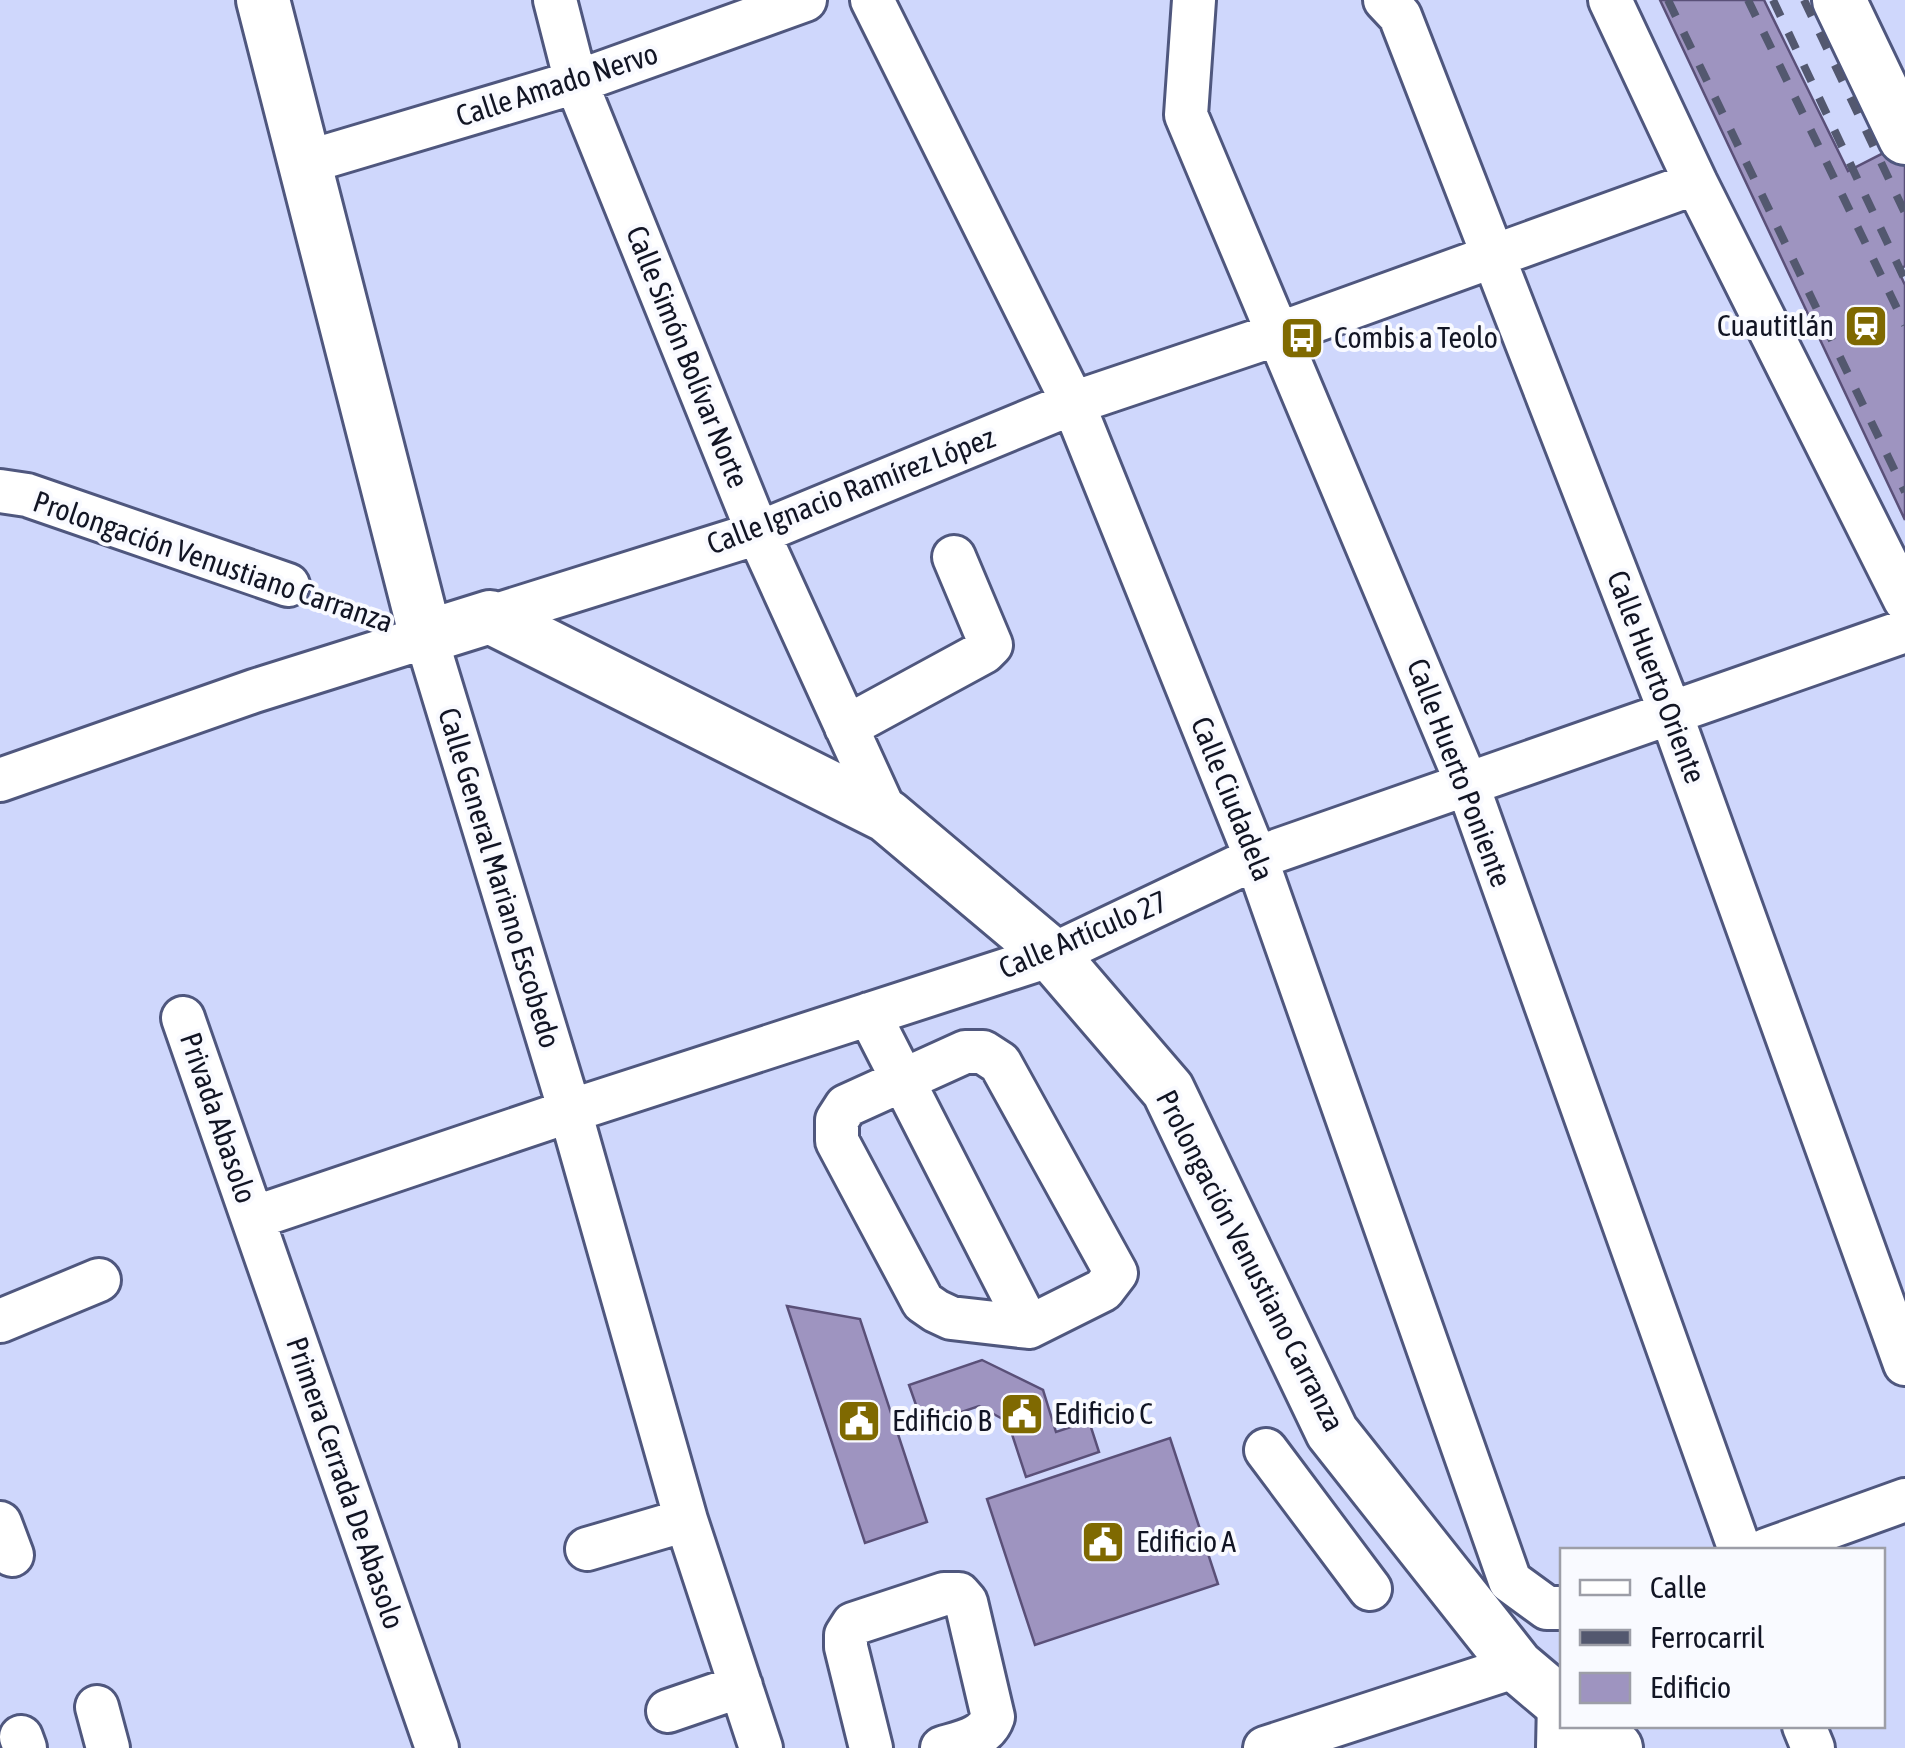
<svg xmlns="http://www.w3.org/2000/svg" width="1905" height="1748" viewBox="0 0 1905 1748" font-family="'Asap Condensed',sans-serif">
  <rect width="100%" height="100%" fill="#cfd7fc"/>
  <path fill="#9e94c0" stroke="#5a5078" stroke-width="2.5" d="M1660 0H1764L1848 171 1905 142V266L1898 270 1905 285V520Z
    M787 1306 860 1319 927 1522 865 1543Z
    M982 1360 1043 1390 1056 1432 1089 1421 1099 1452 1026 1477 1008 1422 979 1406 923 1425 909 1385Z
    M1170 1438 1218 1584 1035 1645 987 1499Z"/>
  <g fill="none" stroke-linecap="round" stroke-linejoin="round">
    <g stroke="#4f577e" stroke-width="48">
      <path id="minor" d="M555 0 576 82 758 533 887 816
        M872 0 1073 403 1256 858 1510 1581 1547 1608H1562
        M1194 0 1186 115 1468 786 1740 1550
        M1385 0 1400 16 1671 714 1905 1364
        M1610 0 1696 183 1905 600
        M307 162 576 82 805 0
        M0 491 27 495 288 585
        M490 617 758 533 1073 403 1278 334 1696 183
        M846 727 984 652 991 645 954 557
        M0 780 254 691 426 637 570 1111 686 1520 761 1748
        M869 1014 1029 1327
        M183 1018 437 1748
        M965 1052H983L1000 1063 1116 1273 1103 1290 1029 1327 951 1318 936 1311 923 1302 837 1141V1120L846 1106Z
        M253 1218 570 1111 1052 955 1256 858 1905 631
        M0 1321 99 1280
        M1266 1450 1370 1589
        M0 1523 12 1555
        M587 1549 686 1520
        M1766 1550 1905 1500
        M97 1707 108 1748
        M668 1711 741 1686
        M1804 1726 1813 1748
        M21 1737 25 1748
        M871 1748 846 1647V1635L853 1624 944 1594H959L966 1602 993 1717C986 1738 962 1742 942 1748
        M1265 1748 1517 1666
        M1558 1748 1559 1701"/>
    </g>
    <g stroke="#4f577e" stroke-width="58">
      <path id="major" d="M263 0 426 637 490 617 887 816 1052 955 1168 1090 1332 1432 1517 1666 1562 1704
        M1839 0 1905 138
        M1588 1726 1616 1748"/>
    </g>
    <path stroke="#8187a3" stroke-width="6" stroke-dasharray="5 8" stroke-linecap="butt" d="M319 597 369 615"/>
    <use href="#minor" stroke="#fff" stroke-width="42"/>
    <use href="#major" stroke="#fff" stroke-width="52"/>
    <path stroke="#53586f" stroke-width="8" stroke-dasharray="18 18" stroke-linecap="butt" d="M1668 0 1905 492
      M1748 0 1905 325
      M1773 0 1905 280
      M1804 0 1905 213"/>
  </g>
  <defs>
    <g id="station-square" transform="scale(2.25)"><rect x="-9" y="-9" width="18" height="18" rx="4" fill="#7f6901" stroke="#f9faff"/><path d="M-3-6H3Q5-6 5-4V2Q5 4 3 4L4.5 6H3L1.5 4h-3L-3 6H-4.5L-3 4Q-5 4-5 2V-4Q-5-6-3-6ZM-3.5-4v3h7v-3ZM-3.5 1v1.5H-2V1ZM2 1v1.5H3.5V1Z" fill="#fff"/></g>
    <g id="bus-square" transform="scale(2.25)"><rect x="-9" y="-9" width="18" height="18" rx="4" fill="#7f6901" stroke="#f9faff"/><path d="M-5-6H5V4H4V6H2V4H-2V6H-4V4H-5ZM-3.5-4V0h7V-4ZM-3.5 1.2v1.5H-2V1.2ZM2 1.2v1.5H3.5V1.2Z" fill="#fff"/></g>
    <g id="civic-square" transform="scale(2.25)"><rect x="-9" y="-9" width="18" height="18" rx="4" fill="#7f6901" stroke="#f9faff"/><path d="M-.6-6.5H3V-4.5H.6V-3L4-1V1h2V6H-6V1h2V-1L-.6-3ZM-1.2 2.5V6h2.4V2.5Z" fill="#fff"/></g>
  </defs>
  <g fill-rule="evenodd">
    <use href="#station-square" x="1866" y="326"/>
    <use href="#bus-square" x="1302" y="338"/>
    <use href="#civic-square" x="1022" y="1414"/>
    <use href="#civic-square" x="859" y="1421"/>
    <use href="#civic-square" x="1103" y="1542"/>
  </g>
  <g text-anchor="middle" stroke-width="8" stroke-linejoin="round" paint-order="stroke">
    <g font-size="30" fill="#121524" stroke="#f9faff">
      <text transform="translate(557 85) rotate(-18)" y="10">Calle Amado Nervo</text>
      <text transform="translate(687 357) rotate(68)" y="10">Calle Simón Bolívar Norte</text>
      <text transform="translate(851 491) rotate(-21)" y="10">Calle Ignacio Ramírez López</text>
      <text transform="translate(213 562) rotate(19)" y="10">Prolongación Venustiano Carranza</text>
      <text transform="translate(1656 677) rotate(69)" y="10">Calle Huerto Oriente</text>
      <text transform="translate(1459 773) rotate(69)" y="10">Calle Huerto Poniente</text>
      <text transform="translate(1232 799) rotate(68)" y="10">Calle Ciudadela</text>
      <text transform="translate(499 878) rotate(73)" y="10">Calle General Mariano Escobedo</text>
      <text transform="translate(1083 935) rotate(-23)" y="10">Calle Artículo 27</text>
      <text transform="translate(218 1118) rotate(71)" y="10">Privada Abasolo</text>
      <text transform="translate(1250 1261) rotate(63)" y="10">Prolongación Venustiano Carranza</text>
      <text transform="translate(345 1483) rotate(71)" y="10">Primera Cerrada De Abasolo</text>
    </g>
    <g font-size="30" fill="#121524" stroke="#f9faff" text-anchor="start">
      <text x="1834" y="336" text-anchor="end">Cuautitlán</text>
      <text x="1334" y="348">Combis a Teolo</text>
      <text x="1054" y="1424">Edificio C</text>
      <text x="892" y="1431">Edificio B</text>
      <text x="1136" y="1552">Edificio A</text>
    </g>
  </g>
  <rect x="1560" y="1548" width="325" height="180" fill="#f9faff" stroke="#9d9ea7" stroke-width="2.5"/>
  <rect x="1580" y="1580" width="50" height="15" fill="#ffffff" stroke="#9d9ea7" stroke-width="2.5"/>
  <text x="1650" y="1598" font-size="30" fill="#121524">Calle</text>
  <rect x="1580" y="1630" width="50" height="15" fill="#53586f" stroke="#9d9ea7" stroke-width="2.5"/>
  <text x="1650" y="1648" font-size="30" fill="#121524">Ferrocarril</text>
  <rect x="1580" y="1673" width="50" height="30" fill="#9e94c0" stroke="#9d9ea7" stroke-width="2.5"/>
  <text x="1650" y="1698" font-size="30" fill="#121524">Edificio</text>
</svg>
